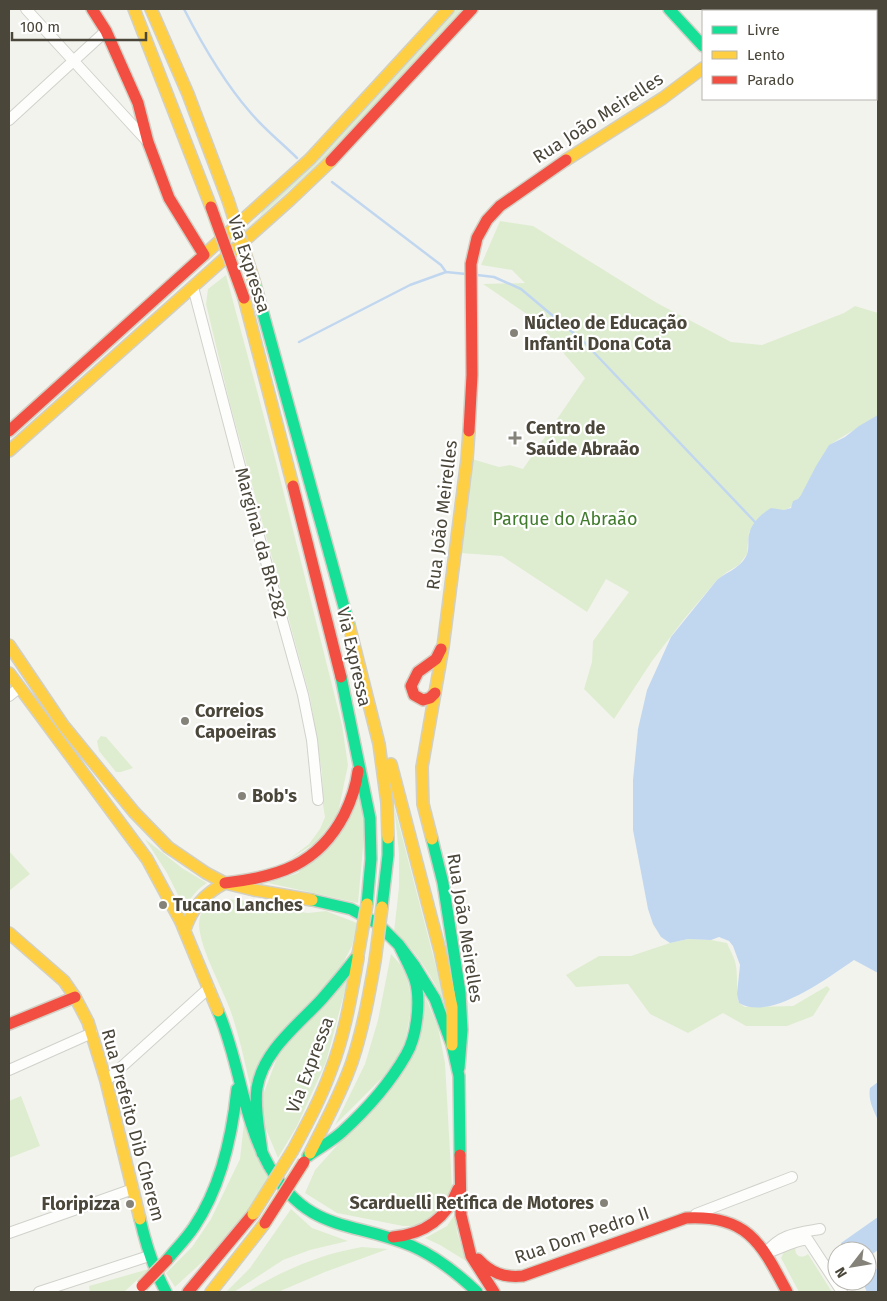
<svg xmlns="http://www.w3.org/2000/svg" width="887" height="1301" viewBox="0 0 887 1301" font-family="'Fira Sans',sans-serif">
  <rect width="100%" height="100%" fill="#f3f3ee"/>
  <path fill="#deedd0" d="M454 9H464L335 149 198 273 260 216 266 204Z
    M500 221 533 226 657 303 731 342 762 345 844 313 855 306 878 313V416C869 422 833 441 828 447 818 462 802 507 784 510L749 532 747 554 739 565 727 572 717 580 685 618 652 661 614 719 584 689 592 662 593 641 629 592 606 579 587 612 502 556 460 553 472 459 499 467 510 465 523 469 585 378 534 319 483 284 525 283 512 270 481 265Z
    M226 275 275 458 342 725 348 765 338 813 317 842 288 860 309 844 320 829 325 817 323 805 322 773 310 697 230 404 206 304 208 289Z
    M101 736 106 737 133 768 121 772H116L99 751 97 741Z
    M361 790 364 836 358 903 268 883 298 873Z
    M394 806 446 1005C432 978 418 952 394 932L399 887V853Z
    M145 839 182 868 207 883C197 889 190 898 185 909L167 873Z
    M9 851 30 874 9 891Z
    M227 899 259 902 287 910 308 913 326 911 357 923 352 946 342 965 250 1085C245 1063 240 1040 233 1018 226 993 193 939 200 917 204 904 215 901 227 899Z
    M688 939 711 940 727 943C730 950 735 958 736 966 738 979 736 991 739 1003L745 1007 793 1006 827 986 830 989 813 1016 787 1026H746L723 1013 688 1033 650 1014 628 984 576 987 566 975 599 956H631L670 943Z
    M391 954 400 964 407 977 412 1003 404 1049 383 1077 335 1125 365 1064 378 1020Z
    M348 979 326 1062 297 1126 278 1158 265 1127 261 1100 280 1050Z
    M422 989 438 1027 445 1063 452 1188 448 1203 419 1226H403L337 1213 305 1193 315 1170 393 1083Z
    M21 1096 40 1146 9 1158V1101Z
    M244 1123 268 1178 245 1215 212 1253 175 1287 166 1273 192 1247 211 1219 240 1159Z
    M291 1209 312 1228 348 1241 310 1250 283 1260 234 1292H226L250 1268Z
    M455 1214 457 1232 466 1261 440 1245 425 1238 447 1226Z
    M796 1246C793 1255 801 1260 808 1254L832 1292H799L781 1258 784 1252Z
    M362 1247 388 1249 325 1272 278 1292H247C283 1270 321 1254 362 1247Z
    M149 1269 124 1292H90L89 1286Z"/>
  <path fill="#c1d7ef" d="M878 415V973L854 960C829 977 770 1022 739 1003L737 994 740 965 733 946 729 941 719 937 711 940 688 939 670 943 661 937 653 924 648 909 633 830V780L638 729 647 690 671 637 717 580C725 573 737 569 743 561 752 550 746 541 750 531 753 522 762 513 771 508L784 510 791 508 793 501 798 499 801 495 816 466 829 445 845 437 859 426Z
    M878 1082V1120C873 1109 868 1100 870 1088Z
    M878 1217V1250L867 1258V1251H844L841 1243Z
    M878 1268V1292H867L862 1281H867V1275Z"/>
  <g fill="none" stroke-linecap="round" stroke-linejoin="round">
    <path stroke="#c1d7ef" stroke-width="2.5" d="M184 9C203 46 223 81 250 112 264 129 282 143 297 158
      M332 182 441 265 446 272 466 274
      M477 275 494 277 521 289 584 342 755 522
      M299 342 410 285 446 272"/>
    <g stroke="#d1d1cc" stroke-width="12">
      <path id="street" d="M26 9 147 141
        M819 9 822 11
        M876 62 878 64
        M9 120 106 31
        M193 287 247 493 303 695 312 740 318 800
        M9 696 19 688
        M9 1070 92 1033
        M106 1081 209 988
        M696 1214 792 1177
        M9 1233 133 1189
        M766 1253C778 1250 799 1238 808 1240L842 1292
        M766 1253C780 1234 797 1233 820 1229
        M39 1292 149 1256"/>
    </g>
    <g stroke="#d2d0c5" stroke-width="14">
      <path id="fast" d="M669 9 703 46
        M255 284 349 625
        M341 677 370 818 371 859 367 904
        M432 839 443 883 460 992 462 1030 459 1068
        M312 900 351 909 378 924 399 945 414 965 435 999 452 1045 459 1076 460 1155
        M382 907 388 855V838
        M218 1011C240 1062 242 1117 269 1166 309 1234 351 1220 412 1246 437 1257 458 1274 477 1292
        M262 1153C260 1132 254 1110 257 1088 263 1051 298 1025 322 999 334 985 347 970 358 955
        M308 1156C319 1148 332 1141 342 1132 366 1110 390 1083 406 1055 417 1037 421 1000 415 980 411 968 404 956 399 945
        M140 1219C146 1245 153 1268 166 1292
        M167 1260C176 1249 186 1239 194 1227 221 1187 232 1137 237 1089"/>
    </g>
    <g stroke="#d2d0c5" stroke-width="14">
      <path id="slow" d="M134 9 211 207
        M151 9 188 94 228 200
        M770 11 773 9
        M566 160 663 98 703 68
        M204 255 310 159 448 9
        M244 298 293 486
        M9 451 290 200 331 161
        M349 625 379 744 387 803 388 838
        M9 645 63 725 134 812 168 847 206 873 225 883 254 890 312 900
        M9 673 147 859 181 922 218 1011
        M391 764 440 951 452 1007V1045
        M432 839 423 804 422 767 443 647 467 459 469 431
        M185 929C193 907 204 894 225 883
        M9 933 64 981 75 997 88 1022 106 1081 140 1219
        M293 1150C307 1124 321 1098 331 1070 345 1034 351 996 358 958
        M310 1153C325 1123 341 1094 352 1062 363 1029 369 995 375 961
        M211 1292 265 1223"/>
    </g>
    <g stroke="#d2d0c5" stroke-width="14">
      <path id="jam" d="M92 9 106 31 138 103 148 142 169 198 204 255
        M331 161 472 9
        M9 431 204 255
        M469 431 472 375 471 264 477 238 487 220 500 206 566 160
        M293 486 341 677
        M435 693 430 698 423 700 414 695 411 686 418 672 436 659 441 649
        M225 883C278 877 318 865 344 815 351 801 356 787 358 771
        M9 1024 75 997
        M460 1155 461 1215 471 1256 494 1292
        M393 1237C425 1234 446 1219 458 1189
        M478 1259C491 1273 504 1278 523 1276L686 1218C748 1215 761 1243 787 1292
        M188 1292 253 1214"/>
    </g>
    <use href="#street" stroke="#fdfdfc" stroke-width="10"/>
    <use href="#fast" stroke="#16e098" stroke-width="11"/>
    <use href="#slow" stroke="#ffcf43" stroke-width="11"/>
    <use href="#jam" stroke="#f24e42" stroke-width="11"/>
    <g stroke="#d5d1bc" stroke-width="14" stroke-linecap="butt">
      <path id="slow-bridge" d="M228 200 255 284
        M358 955 367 904
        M375 961 382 907
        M253 1214 293 1150"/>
    </g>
    <g stroke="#d5d1bc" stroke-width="14" stroke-linecap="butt">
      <path id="jam-bridge" d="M211 207 244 298
        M265 1223 304 1162
        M142 1286 167 1260"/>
    </g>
    <use href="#slow-bridge" stroke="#ffcf43" stroke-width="11"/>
    <use href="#jam-bridge" stroke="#f24e42" stroke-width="11"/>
  </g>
  <g fill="#858379" stroke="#fff" stroke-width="2">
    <circle cx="514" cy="333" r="5"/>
    <path d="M512.5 430.5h5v5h5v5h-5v5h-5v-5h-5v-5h5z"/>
    <circle cx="185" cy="721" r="5"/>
    <circle cx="242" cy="796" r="5"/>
    <circle cx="163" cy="905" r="5"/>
    <circle cx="604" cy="1203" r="5"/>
    <circle cx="130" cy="1204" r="5"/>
  </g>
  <g text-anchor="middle" stroke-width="4.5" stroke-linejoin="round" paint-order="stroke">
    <g font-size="18" fill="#4a463a" stroke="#fff">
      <text transform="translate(598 118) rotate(-33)" y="6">Rua João Meirelles</text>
      <text transform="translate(249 264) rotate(72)" y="6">Via Expressa</text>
      <text transform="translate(442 515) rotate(-83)" y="6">Rua João Meirelles</text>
      <text transform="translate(261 543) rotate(75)" y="6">Marginal da BR-282</text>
      <text transform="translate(354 657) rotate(77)" y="6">Via Expressa</text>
      <text transform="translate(465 928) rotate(81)" y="6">Rua João Meirelles</text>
      <text transform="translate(310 1065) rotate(-69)" y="6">Via Expressa</text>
      <text transform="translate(133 1125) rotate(75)" y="6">Rua Prefeito Dib Cherem</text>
      <text transform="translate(582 1235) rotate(-19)" y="6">Rua Dom Pedro II</text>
    </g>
    <g font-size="18" font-weight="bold" fill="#4a463a" stroke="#fff" text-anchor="start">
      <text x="524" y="329">Núcleo de Educação<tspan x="524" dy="21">Infantil Dona Cota</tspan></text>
      <text x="526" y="434">Centro de<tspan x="526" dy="21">Saúde Abraão</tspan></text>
      <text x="195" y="717">Correios<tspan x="195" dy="21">Capoeiras</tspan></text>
      <text x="252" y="802">Bob's</text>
      <text x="173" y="911">Tucano Lanches</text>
      <text x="594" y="1209" text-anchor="end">Scarduelli Retífica de Motores</text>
      <text x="120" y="1210" text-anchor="end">Floripizza</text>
    </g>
    <g font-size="18" fill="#417b2d" stroke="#fff">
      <text x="565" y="525">Parque do Abraão</text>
    </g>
  </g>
  <rect width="887" height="1301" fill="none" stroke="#4a463a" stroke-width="20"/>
  <rect x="702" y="10" width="175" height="90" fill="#ffffff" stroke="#b7b5b0"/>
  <rect x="712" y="26" width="25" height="8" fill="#16e098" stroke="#b7b5b0"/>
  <text x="747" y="35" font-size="15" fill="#4a463a">Livre</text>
  <rect x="712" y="51" width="25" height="8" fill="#ffcf43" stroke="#b7b5b0"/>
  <text x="747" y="60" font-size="15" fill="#4a463a">Lento</text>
  <rect x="712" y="76" width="25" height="8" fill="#f24e42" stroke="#b7b5b0"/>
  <text x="747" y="85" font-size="15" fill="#4a463a">Parado</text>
  <g transform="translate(852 1266) rotate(239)"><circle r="24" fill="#ffffff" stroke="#b7b5b0"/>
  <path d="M0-4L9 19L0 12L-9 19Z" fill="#858379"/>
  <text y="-8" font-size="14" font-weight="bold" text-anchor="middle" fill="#4a463a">N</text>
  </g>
  <path d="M12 32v8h134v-8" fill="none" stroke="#4a463a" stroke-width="2.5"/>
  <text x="20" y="32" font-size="15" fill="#4a463a" stroke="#ffffff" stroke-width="4" paint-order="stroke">100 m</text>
</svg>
